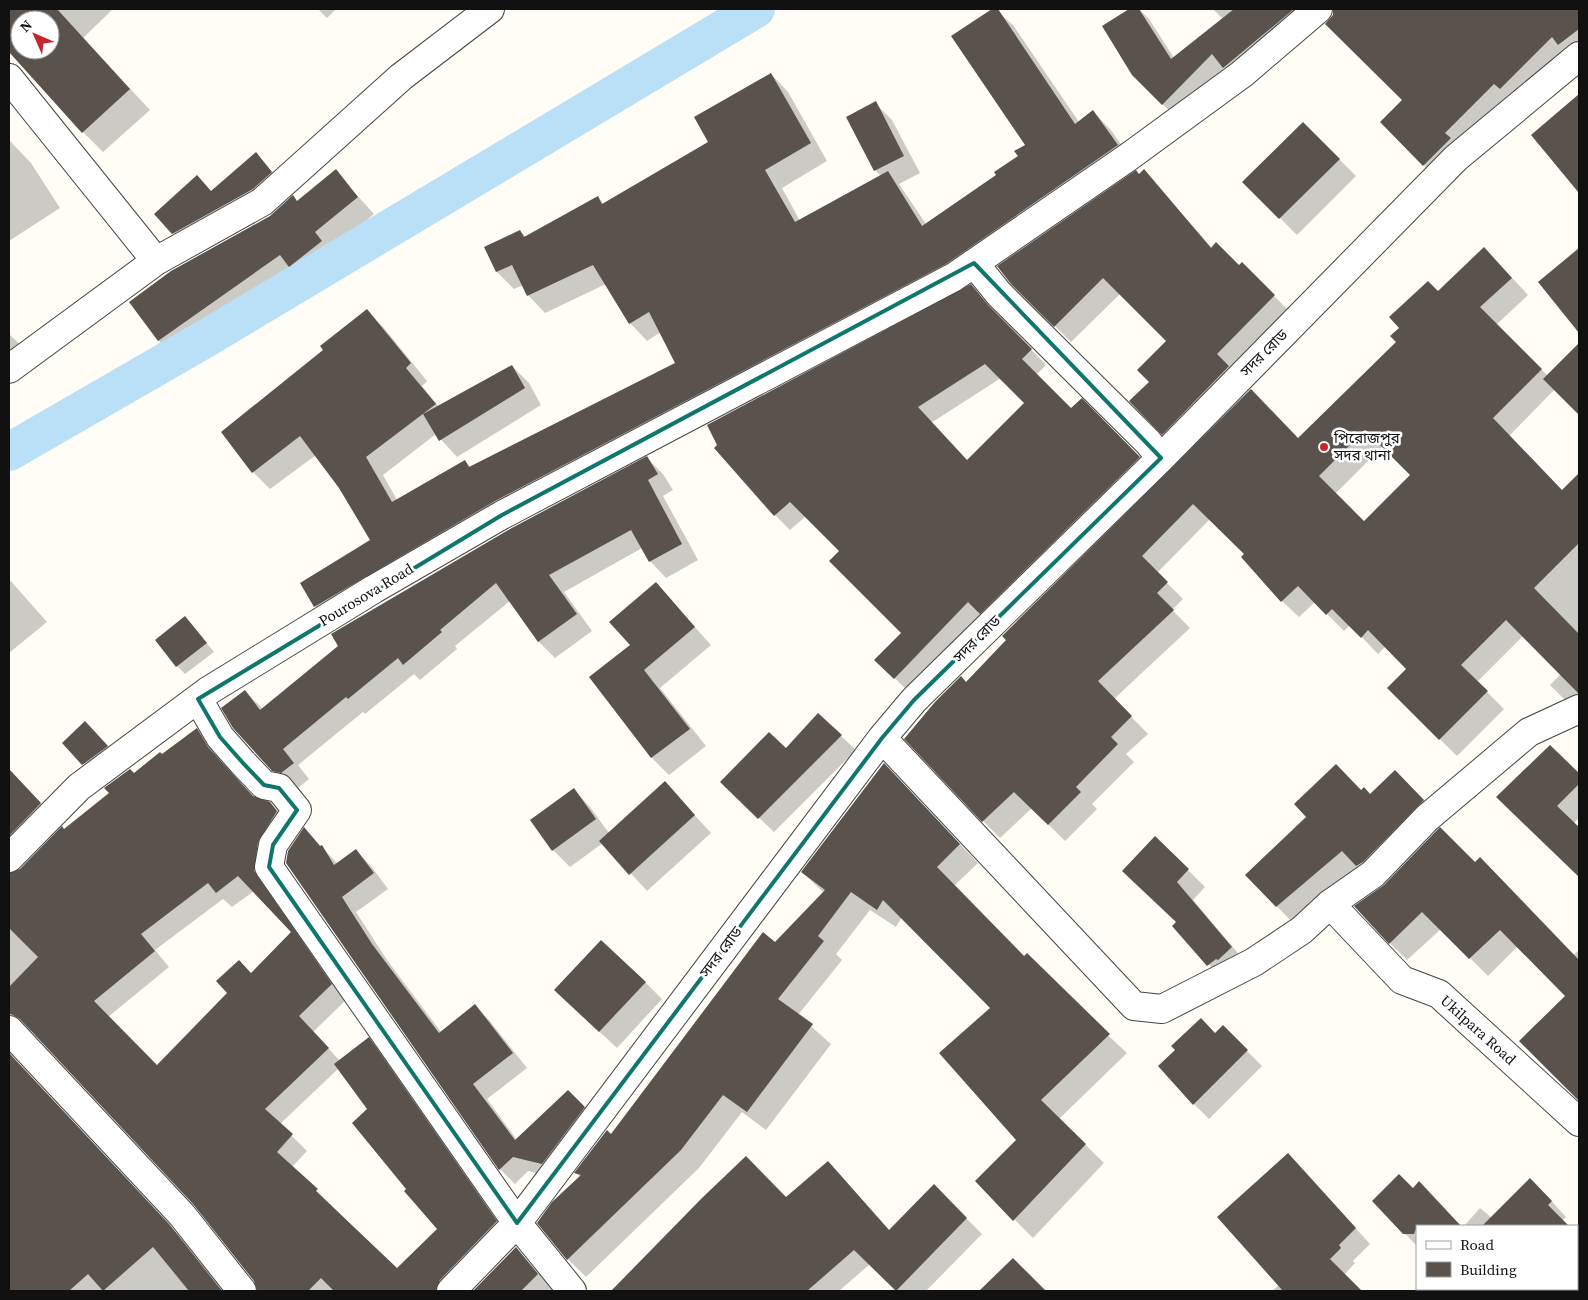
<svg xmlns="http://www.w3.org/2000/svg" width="1588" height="1300" viewBox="0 0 1588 1300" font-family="'Source Serif 4','Noto Sans Bengali',serif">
  <rect width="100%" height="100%" fill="#fffdf5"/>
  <path fill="#0003" fill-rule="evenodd" d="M9 9H113L83 38 150 110 103 152 83 132 9 39ZM20 20H50V50H20Z
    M318 9H336L327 18Z
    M994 9 1013 25 1079 122 1093 112 1110 129 1135 163 512 518 333 624 315 606 301 583 372 541 340 487 316 455 270 489 253 472 325 351 366 310 384 328 427 381 422 386 439 407 512 366 529 383 541 405 457 457 436 434 383 475 397 500 465 461 471 467 677 363 661 332 647 341 630 323 606 284 545 313 528 295 523 285 514 289 497 272 485 248 520 231 526 237 598 198 604 204 710 142 771 74 788 92 827 161 782 188 800 221 881 176 875 170V103L892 120 920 173 899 184 926 224 998 175 1019 156 1026 145 953 36Z
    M1131 9H1139L1149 19 1174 58 1223 19 1213 9H1319L1237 80 1224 68 1175 117 1133 74 1104 26Z
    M1352 9H1363L1396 42 1430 9H1579V69L1443 184 1381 122 1404 100 1332 29Z
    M1579 95V193L1532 135Z
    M1303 123 1356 176 1297 235 1244 182Z
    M9 140 31 163 60 208 9 241Z
    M256 154 284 185 186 246 173 233 197 177 212 192Z
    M335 171 374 214 331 249 338 258 307 283 296 272 176 357 159 341 131 302 298 202Z
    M1144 171 1212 248 1239 267 1242 264 1291 313 1179 450 1131 401 1151 382 1168 341 1121 293 1071 342 1012 283Z
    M1579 250V328L1539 282Z
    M1501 266 1528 295 1496 325 1548 376 1579 345V413L1555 389 1509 436 1562 492 1579 475V714L1550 685 1561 674 1523 636 1477 682 1504 709 1457 756 1388 688 1408 669 1386 646 1378 654 1350 625 1344 631 1315 602 1299 617 1282 601 1246 554 1210 519 1157 573 1183 599 1172 610 1190 628 1114 699 1148 734 1126 754 1134 762 1092 804 1097 809 1065 841 1032 808 1000 838 983 821 966 684 1251 391 1298 439 1397 342 1438 292ZM1383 446 1411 475 1364 523 1335 494Z
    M971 286 1046 365 1036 375 1071 410 1082 400 1154 473 910 693 876 660 903 633 841 551 806 516 790 530 775 515ZM1001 378 1025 403 967 461 931 423Z
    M9 334 32 356 9 376Z
    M647 458 663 474 673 490 663 496 698 560 666 578 650 561 642 548 564 592 592 631 555 658 539 642 510 601 455 646 457 649 420 680 414 674 365 714 363 712 298 765 309 779 298 788 289 786 273 770 245 691 263 709Z
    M9 579 47 622 9 653Z
    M656 584 711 645 660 688 706 746 669 775 652 758 590 677 631 645Z
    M185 617 214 652 185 674 177 666Z
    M197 730 212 745 223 764 254 798 270 803 286 819 273 857 346 1000 313 1032 340 1061 368 1039 377 1047 504 1230 448 1289 413 1254 439 1229 408 1190 369 1109 338 1069 280 1124 307 1151 292 1167 419 1291H258L255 1281 194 1204 35 1033 29 1030H21L9 1046V874L21 870 64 830 134 775ZM254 891 293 932 157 1067 108 1017 169 967 155 950 223 899 232 907Z
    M94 731 115 755 92 772 64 743Z
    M841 736 856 750 774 832 722 782Z
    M1550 747 1579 775V818L1574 823 1579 829V876L1515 814Z
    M9 769 55 819 9 870Z
    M665 783 711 833 647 891 603 843 570 867 553 850 574 790 590 807 609 833Z
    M902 783 978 863 954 886 1024 957 1127 1053 1059 1119 1104 1163 1033 1238 976 1181 1018 1141 992 1008 902 917 896 927 870 910 836 954 842 960 798 1015 831 1044 766 1130 742 1112 699 1168 586 1277 568 1259 580 1177 576 1173 611 1136 775 944 824 893 802 872Z
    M1411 787 1439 817 1374 882 1358 867 1293 923 1247 875 1307 817 1362 791 1370 796Z
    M304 829 338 864 356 851 371 866 388 889 356 912 387 960 441 1032 475 1006 489 1020 527 1068 487 1099 517 1140 568 1091 599 1123 557 1179 528 1171 515 1184 500 1169 287 863Z
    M1188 870 1205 887 1193 900 1248 965 1225 982 1174 926 1178 922 1124 871Z
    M1385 886 1573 955 1579 950V1099L1521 1041 1567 996 1518 946 1488 976 1441 929 1407 960 1390 943Z
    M645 982 662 999 617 1048 573 1007Z
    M1223 1027 1262 1066 1209 1119 1194 1104 1216 1034Z
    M9 1050 13 1057 185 1242 224 1291H9Z
    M828 1162 890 1231 934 1186 982 1234 926 1291H897L870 1264 839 1291H693L688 1286 683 1291H613L703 1199 786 1198Z
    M1303 1170 1370 1244 1353 1261 1355 1263 1344 1275 1361 1291H1272L1279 1285Z
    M1413 1189 1434 1198 1461 1226H1417V1246L1373 1201Z
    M1546 1195 1566 1217 1562 1221 1567 1226H1464L1480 1208 1492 1218Z
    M1577 1236 1579 1238V1291H1434L1436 1289H1577Z
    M516 1248 554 1291H474Z
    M1013 1259 1045 1291H980Z"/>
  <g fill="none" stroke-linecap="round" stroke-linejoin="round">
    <path stroke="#b9e0f7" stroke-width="38" d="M9 452 210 336 756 9"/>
  </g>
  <path fill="#5a524d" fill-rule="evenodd" d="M9 9H57L130 89 82 133 9 52ZM20 20H50V50H20Z
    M992 9H998L1075 124 1093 110 1118 145 946 264 495 501 314 607 300 583 370 540 339 488 300 436 252 473 221 432 323 350 320 346 367 309 411 363 406 368 436 404 366 457 392 502 465 460 469 467 675 363 649 312 629 324 593 265 527 296 512 265 496 272 484 247 520 230 524 237 598 196 602 204 708 142 694 117 771 73 811 143 765 170 795 222 888 171 922 226 996 175 994 172 1018 156 1014 151 1025 145 951 36Z
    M1129 9H1139L1171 59 1234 9H1294L1223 68 1212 54 1162 105 1132 75 1102 26Z
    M1333 9H1579V29L1558 45 1552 37 1500 89 1494 84 1445 133 1451 138 1423 166 1380 122 1402 100 1325 24 1333 15Z
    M1579 94V193L1531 135Z
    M876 101 904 156 874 171 846 117Z
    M1303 122 1340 159 1279 219 1242 182Z
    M256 152 272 172 253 189 172 234 154 214 197 175 211 191Z
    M336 169 358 197 315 232 322 241 289 267 280 255 158 341 129 302 171 271 270 216 293 195 297 201Z
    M1144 169 1211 248 1216 242 1239 265 1242 262 1275 295 1217 354 1229 366 1162 435 1129 401 1149 382 1137 370 1166 341 1103 278 1054 327 1011 284 997 266 1136 170 1139 174Z
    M1484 247 1512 278 1480 307 1542 369 1493 418 1562 490 1579 473V543L1534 588 1579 634V694L1506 620 1461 665 1488 691 1439 740 1387 688 1406 669 1368 630 1361 638 1332 609 1326 615 1298 586 1281 602 1241 557 1244 554 1193 504 1142 556 1168 582 1157 593 1174 610 1098 681 1132 716 1111 737 1118 744 1076 787 1081 792 1048 825 1014 792 982 822 904 739 935 702 961 676 966 682 1006 640 1002 636 1251 389 1298 438 1396 342 1390 336 1399 328 1389 317 1428 281 1438 291ZM1365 430 1410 475 1364 521 1319 476Z
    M1579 248V333L1538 282Z
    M971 284 988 305 1032 349 1022 359 1071 408 1082 398 1140 457 980 614 968 602 894 679 874 660 901 633 829 561 839 551 790 502 774 516 714 448 717 445 707 425ZM985 364 1024 403 967 460 918 407Z
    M1579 343V415L1543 379Z
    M512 365 525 388 439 441 423 414Z
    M647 456 658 474 648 480 682 544 649 562 631 530 549 575 577 614 538 642 496 583 440 630 442 632 403 665 398 658 348 699 346 697 283 749 294 763 281 773 272 771 233 728 221 708 245 690 260 710 338 646 331 634 510 529Z
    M656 582 695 627 644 670 690 729 651 758 589 677 630 645 609 622Z
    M185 616 207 643 176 667 155 640Z
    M818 713 842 735 758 819 720 782 769 732 786 748Z
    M85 721 108 746 82 765 62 743Z
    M197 728 208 747 253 796 270 802 277 811 258 842 254 871 332 984 299 1016 329 1048 265 1109 293 1134 277 1152 318 1189 316 1191 397 1268 437 1229 404 1191 406 1189 352 1123 367 1109 334 1064 369 1037 497 1221 440 1280 436 1291H334L321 1278 308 1291H257L254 1281 193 1204 20 1019 9 1013V987L38 957 9 928V873L20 869 62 826 64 829 109 793 104 788 130 769 134 773 160 752 162 754ZM238 876 291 932 251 973 239 960 216 981 227 993 157 1065 94 1001 155 951 141 934 208 883 216 893Z
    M1550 745 1579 773V784L1557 806 1579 827V877L1496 797Z
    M884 763 960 844 937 867 1024 956 1027 953 1110 1034 1041 1100 1086 1144 1013 1221 975 1181 1016 1140 939 1053 990 1008 883 900 877 910 851 892 818 936 824 941 778 999 813 1024 747 1112 723 1095 681 1150 567 1260 537 1223 552 1202 581 1175 574 1173 607 1130 611 1134 763 932 775 942 825 890 801 872Z
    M1336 764 1361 790 1364 787 1370 794 1395 770 1424 800 1363 862 1356 866 1342 851 1276 907 1245 875 1306 817 1294 804Z
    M9 769 41 803 9 836Z
    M665 781 695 815 629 875 599 841Z
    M574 788 596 819 552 851 530 820Z
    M304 827 320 846 322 845 334 865 356 849 374 873 342 897 372 944 439 1033 475 1004 513 1053 473 1084 515 1140 568 1090 585 1107 542 1164 513 1157 499 1170 286 863 288 851Z
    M1440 827 1475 862 1480 857 1579 960V1101L1519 1041 1565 996 1500 930 1469 959 1422 912 1389 944 1354 906 1384 885Z
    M1155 836 1189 869 1177 882 1232 947 1218 960 1216 959 1207 966 1172 926 1176 922 1122 871Z
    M601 940 646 982 599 1032 554 990Z
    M1201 1018 1215 1033 1223 1025 1248 1050 1193 1105 1158 1066 1175 1050 1171 1046Z
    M9 1053 170 1225 222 1291H189L153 1247 103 1291 88 1274 69 1291H9Z
    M1288 1153 1356 1228 1339 1245 1341 1248 1330 1259 1362 1291H1283L1217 1217Z
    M746 1156 786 1197 828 1161 889 1230 934 1184 967 1218 896 1291 854 1250 807 1291H611L702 1198Z
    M1399 1174 1413 1188 1419 1181 1461 1226H1417L1414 1234H1403L1372 1201Z
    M1530 1178 1552 1201 1548 1205 1569 1226H1482Z
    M516 1247 538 1274 521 1291H473Z
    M1013 1258 1046 1291H979Z"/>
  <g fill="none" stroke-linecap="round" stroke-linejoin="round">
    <g stroke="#444" stroke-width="30">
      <path id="minor" d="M9 78 156 261
        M974 263 999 294 1148 442 1161 458
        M9 369 156 261 262 202 401 77 490 9
        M198 699 220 737 243 763 264 785 279 788 297 810 273 845 269 867 517 1223 572 1291
        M882 738 1134 1006 1162 1009 1254 962 1302 930 1330 904 1373 874 1427 818 1529 732 1579 709
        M9 858 79 787 208 691 374 589 502 515 954 277 1127 158 1242 74 1318 9
        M1330 904 1402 980 1439 994 1579 1122
        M9 1030 182 1215 242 1291
        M451 1291 517 1223 882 738 914 700 1161 458 1456 158 1579 56"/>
    </g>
    <use href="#minor" stroke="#fff" stroke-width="28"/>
  </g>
  <path fill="none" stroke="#0f766e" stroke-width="4" stroke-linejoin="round" d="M974 263 1161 458 914 700 882 738 517 1223 269 867 273 845 297 810 279 788 264 785 243 763 220 737 198 699 502 515Z"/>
  <circle fill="#c4262e" stroke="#fff" stroke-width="2" cx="1324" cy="447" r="5"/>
  <g text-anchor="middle" stroke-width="5" stroke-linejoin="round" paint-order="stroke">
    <g font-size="15" fill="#111" stroke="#fff">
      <text transform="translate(1264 353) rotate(-45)" y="5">সদর রোড</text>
      <text transform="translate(366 595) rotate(-31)" y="5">Pourosova Road</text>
      <text transform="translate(977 639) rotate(-45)" y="5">সদর রোড</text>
      <text transform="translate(721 952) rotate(-53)" y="5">সদর রোড</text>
      <text transform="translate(1478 1030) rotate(42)" y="5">Ukilpara Road</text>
    </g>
    <g font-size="15" fill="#111" stroke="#fff" text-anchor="start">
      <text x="1334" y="443">পিরোজপুর<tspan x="1334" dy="17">সদর থানা</tspan></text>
    </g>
  </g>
  <rect width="1588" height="1300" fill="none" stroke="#111111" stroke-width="20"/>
  <rect x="1416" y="1225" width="162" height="65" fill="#ffffff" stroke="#a0a0a0"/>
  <rect x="1426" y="1241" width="25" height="8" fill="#ffffff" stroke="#a0a0a0"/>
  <text x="1460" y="1250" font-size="15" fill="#111111">Road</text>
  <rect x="1426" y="1262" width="25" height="15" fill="#5a524d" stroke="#a0a0a0"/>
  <text x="1460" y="1275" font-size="15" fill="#111111">Building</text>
  <g transform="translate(35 35) rotate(315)"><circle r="24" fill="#ffffff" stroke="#a0a0a0"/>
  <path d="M0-4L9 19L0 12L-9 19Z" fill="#c4262e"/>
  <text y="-8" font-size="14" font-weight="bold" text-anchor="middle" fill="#111111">N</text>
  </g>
</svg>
